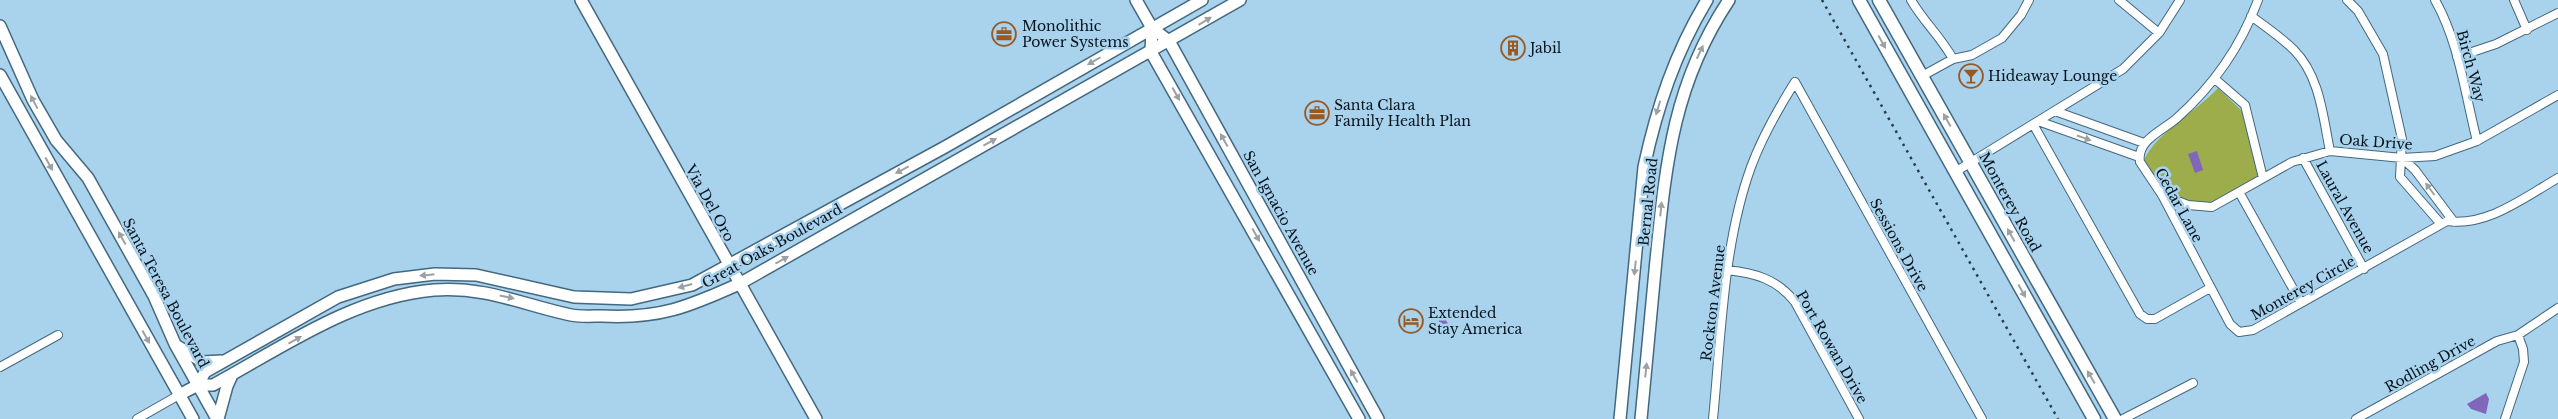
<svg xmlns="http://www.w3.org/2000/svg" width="2558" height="419" viewBox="0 0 2558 419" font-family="'Libre Baskerville',serif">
  <rect width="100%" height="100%" fill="#a9d2ed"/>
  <path fill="#9ead4c" d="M2218 88 2247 116 2259 180 2211 204 2188 202 2163 192 2144 160C2159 130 2195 113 2218 88Z"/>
  <path fill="#8266bc" d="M2197 151 2203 170 2195 173 2188 154Z
    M1442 312 1448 324 1442 327 1436 316Z
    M2486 393 2489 399 2486 414 2471 409 2467 404Z"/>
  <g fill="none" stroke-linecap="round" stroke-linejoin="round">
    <g stroke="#436880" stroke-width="10">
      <path id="street" d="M1911 0C1923 21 1941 37 1953 59
        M2119 0 2159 33
        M2258 0C2241 46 2214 85 2177 118 2164 130 2136 140 2140 162L2162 195 2230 324 2239 332 2253 330 2447 221C2487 227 2525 197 2558 178
        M2347 0 2358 11 2383 54 2402 139 2400 177 2441 224
        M2435 0C2459 42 2465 94 2477 141
        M2514 0 2527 30
        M2251 16C2266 27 2281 37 2294 50 2320 76 2323 117 2330 151
        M2457 57 2496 44 2558 13
        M1922 76 1953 59 1972 55 2002 38 2021 15 2029 0
        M2215 79 2245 105 2263 178
        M2055 111 2144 143
        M2038 121 2139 157
        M2033 124 2140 314 2147 319H2155L2210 288
        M2303 158 2364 269
        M2402 158 2415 170 2454 222
        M1955 172 2123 69 2159 33 2180 0
        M2239 192 2301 303
        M2162 195 2188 205 2212 207 2292 162 2330 151 2402 158 2435 156 2477 141 2558 95
        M1727 270C1755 273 1777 279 1795 302L1859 419
        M0 367 58 335
        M137 419 179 395
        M1713 419C1721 338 1723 244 1751 167 1762 137 1778 109 1795 82L1982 419
        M2123 419 2193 383
        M2356 419 2497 341 2518 335 2558 308
        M2505 419 2524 362 2523 349 2518 335"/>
    </g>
    <g stroke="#436880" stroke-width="14">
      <path id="secondary" d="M581 0 816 419
        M1136 0 1152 28 1169 41 1378 419
        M0 26 33 100 56 140 88 178 154 296 175 344 217 419
        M1152 28 1151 52 1359 419
        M0 75 193 419
        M177 346 203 362 221 361
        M198 385 205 372 338 297 394 279 435 274 476 275 574 297 631 299 692 285 945 147 1202 0
        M179 395 198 385H213C283 347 353 297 434 290 486 286 523 305 571 315 581 317 592 316 602 316 659 319 688 307 739 284L1240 0
        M218 419 227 386 232 375
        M1620 419 1644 167C1657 107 1675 53 1707 0
        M1641 419C1646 366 1651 313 1656 260 1666 163 1673 84 1729 0"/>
    </g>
    <g stroke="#436880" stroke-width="15">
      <path id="primary" d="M1859 0 2094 419
        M1879 0 2115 419"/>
    </g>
    <use href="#street" stroke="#fff" stroke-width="8"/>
    <use href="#secondary" stroke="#fff" stroke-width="11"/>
    <use href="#primary" stroke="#fff" stroke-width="12"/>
    <path stroke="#283c4a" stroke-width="2.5" stroke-dasharray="2.5 5" stroke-linecap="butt" d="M1822 0 2058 419"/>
  </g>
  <defs><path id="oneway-solid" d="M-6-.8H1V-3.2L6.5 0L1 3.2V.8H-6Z" transform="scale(1.25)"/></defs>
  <g fill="#9ba1a5">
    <use href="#oneway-solid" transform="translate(1205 21) rotate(-31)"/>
    <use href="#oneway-solid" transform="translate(1882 42) rotate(61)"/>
    <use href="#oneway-solid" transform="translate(1700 52) rotate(-65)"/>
    <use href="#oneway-solid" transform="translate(1094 61) rotate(150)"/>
    <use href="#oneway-solid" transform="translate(1176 94) rotate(61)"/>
    <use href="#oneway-solid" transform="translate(34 102) rotate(-118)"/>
    <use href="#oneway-solid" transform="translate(1658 108) rotate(107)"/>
    <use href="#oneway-solid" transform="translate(1947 120) rotate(-119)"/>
    <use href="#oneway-solid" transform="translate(2084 138) rotate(19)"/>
    <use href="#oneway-solid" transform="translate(1224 140) rotate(-119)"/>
    <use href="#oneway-solid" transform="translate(990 142) rotate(-29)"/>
    <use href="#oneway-solid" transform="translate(49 164) rotate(61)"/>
    <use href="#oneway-solid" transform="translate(902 170) rotate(152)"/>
    <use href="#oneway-solid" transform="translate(2430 189) rotate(-127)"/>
    <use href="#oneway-solid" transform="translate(1661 209) rotate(-84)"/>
    <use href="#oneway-solid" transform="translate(1256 235) rotate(61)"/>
    <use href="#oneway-solid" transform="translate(2011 235) rotate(-119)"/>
    <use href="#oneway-solid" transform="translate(122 238) rotate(-119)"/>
    <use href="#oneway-solid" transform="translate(782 260) rotate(-29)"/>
    <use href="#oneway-solid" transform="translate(1635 268) rotate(96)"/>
    <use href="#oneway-solid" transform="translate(427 275) rotate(174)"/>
    <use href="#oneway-solid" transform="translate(685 286) rotate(165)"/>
    <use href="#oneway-solid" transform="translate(2022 291) rotate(61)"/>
    <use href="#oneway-solid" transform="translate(507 297) rotate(12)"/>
    <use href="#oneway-solid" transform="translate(146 337) rotate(61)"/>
    <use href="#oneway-solid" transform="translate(295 340) rotate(-29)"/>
    <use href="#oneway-solid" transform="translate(1646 370) rotate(-84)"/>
    <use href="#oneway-solid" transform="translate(1354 376) rotate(-119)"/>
    <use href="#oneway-solid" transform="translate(2091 377) rotate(-120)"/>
  </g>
  <defs>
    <g id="office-ring" transform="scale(1.25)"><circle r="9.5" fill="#a9d2ed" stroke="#995923" stroke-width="1.5"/><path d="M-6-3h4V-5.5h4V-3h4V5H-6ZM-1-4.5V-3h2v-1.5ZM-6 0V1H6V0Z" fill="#995923"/></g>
    <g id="building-ring" transform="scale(1.25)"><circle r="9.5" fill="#a9d2ed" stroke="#995923" stroke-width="1.5"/><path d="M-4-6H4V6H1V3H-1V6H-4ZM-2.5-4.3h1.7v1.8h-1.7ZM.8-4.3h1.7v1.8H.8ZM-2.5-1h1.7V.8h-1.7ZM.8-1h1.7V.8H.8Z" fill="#995923"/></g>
    <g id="bar-ring" transform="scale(1.25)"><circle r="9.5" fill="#a9d2ed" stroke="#995923" stroke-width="1.5"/><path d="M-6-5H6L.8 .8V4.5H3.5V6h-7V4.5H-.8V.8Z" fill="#995923"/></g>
    <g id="hotel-ring" transform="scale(1.25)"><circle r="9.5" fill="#a9d2ed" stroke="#995923" stroke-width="1.5"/><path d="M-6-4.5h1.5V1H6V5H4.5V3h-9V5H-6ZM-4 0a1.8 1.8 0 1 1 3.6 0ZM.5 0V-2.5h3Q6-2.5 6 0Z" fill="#995923"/></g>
  </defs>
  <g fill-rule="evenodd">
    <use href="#office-ring" x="1004" y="34"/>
    <use href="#building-ring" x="1513" y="48"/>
    <use href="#bar-ring" x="1971" y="76"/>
    <use href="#office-ring" x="1317" y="113"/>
    <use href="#hotel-ring" x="1411" y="321"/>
  </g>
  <g text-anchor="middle" stroke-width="5" stroke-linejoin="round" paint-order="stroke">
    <g font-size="14" fill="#05131d" stroke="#a9d2ed" text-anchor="start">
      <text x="1022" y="31">Monolithic<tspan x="1022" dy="16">Power Systems</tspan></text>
      <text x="1530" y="53">Jabil</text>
      <text x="1988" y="81">Hideaway Lounge</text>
      <text x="1334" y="110">Santa Clara<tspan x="1334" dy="16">Family Health Plan</tspan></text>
      <text x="1428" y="318">Extended<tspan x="1428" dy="16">Stay America</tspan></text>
    </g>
    <g font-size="14" fill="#05131d" stroke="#a9d2ed">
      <text transform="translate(2471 66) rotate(75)" y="5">Birch Way</text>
      <text transform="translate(2376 142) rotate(4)" y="5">Oak Drive</text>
      <text transform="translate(1648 202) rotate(-84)" y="5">Bernal Road</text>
      <text transform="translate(2010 202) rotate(61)" y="5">Monterey Road</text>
      <text transform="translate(710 203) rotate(61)" y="5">Via Del Oro</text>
      <text transform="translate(2179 205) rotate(61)" y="5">Cedar Lane</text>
      <text transform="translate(2345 207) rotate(61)" y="5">Laural Avenue</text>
      <text transform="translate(1281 213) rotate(61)" y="5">San Ignacio Avenue</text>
      <text transform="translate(1899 245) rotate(61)" y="5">Sessions Drive</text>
      <text transform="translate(772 246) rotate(-29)" y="5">Great Oaks Boulevard</text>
      <text transform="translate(2303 288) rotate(-29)" y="5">Monterey Circle</text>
      <text transform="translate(166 293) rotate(62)" y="5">Santa Teresa Boulevard</text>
      <text transform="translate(1713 303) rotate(-83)" y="5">Rockton Avenue</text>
      <text transform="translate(1832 347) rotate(60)" y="5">Port Rowan Drive</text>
      <text transform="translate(2430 364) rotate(-29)" y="5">Rodling Drive</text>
    </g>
  </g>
</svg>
